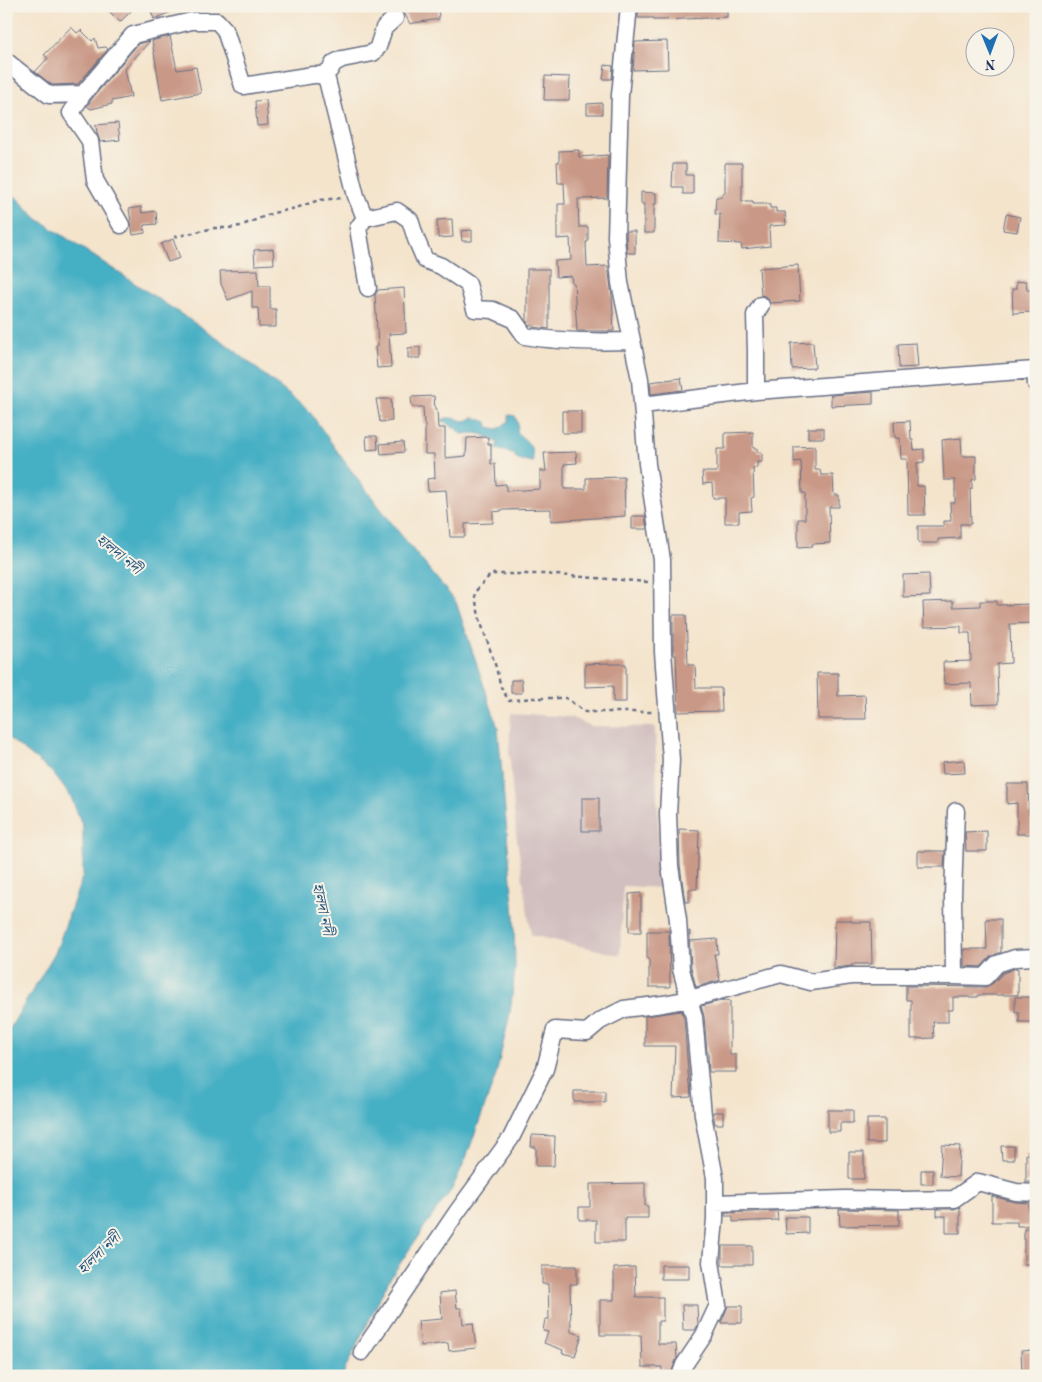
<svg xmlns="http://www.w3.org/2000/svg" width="1042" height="1382" viewBox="0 0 1042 1382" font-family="'Old Standard TT','Noto Serif Bengali',serif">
  <rect width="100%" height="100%" fill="#f7f3e8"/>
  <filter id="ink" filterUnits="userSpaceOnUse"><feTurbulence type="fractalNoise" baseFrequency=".02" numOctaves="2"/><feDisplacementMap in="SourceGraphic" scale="10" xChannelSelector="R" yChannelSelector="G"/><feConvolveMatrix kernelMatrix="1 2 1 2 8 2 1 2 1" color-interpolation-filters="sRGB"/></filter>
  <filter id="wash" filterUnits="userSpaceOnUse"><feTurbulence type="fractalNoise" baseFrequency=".0096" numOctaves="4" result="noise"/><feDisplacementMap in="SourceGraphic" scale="20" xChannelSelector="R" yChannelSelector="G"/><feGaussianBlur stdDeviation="1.12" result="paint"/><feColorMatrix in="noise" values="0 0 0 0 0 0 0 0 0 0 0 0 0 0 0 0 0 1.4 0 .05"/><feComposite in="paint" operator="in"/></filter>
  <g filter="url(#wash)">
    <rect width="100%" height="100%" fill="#f4e4cc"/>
    <path fill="#d1bfbf" d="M511 713 570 717 590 726 655 727 659 857 662 888 623 886 620 955 531 935 516 833 509 750Z"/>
    <path fill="#45afc4" stroke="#306f91" d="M6 187 38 219 229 346 309 411 347 465 401 535 456 602 498 728 514 916 515 969 510 1013 496 1075 466 1158 452 1189 425 1226 389 1280 345 1369 343 1376H6V1035L56 951 83 875V827L71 797 52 772 6 736Z
      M509 415 515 416 518 424 517 433C529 443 533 445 533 462L517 459 513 453 496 449 498 443C484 433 478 432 462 434L455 428 442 420C445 419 448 417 451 418 461 418 463 425 473 417L487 422 488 427 498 429 509 421Z"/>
    <g id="blocks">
      <path fill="#c99886" d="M104 6H136L120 22Z
        M149 6H185L154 19Z
        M401 6H438L439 19 414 23 410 24Z
        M639 6H727V17L663 20H653V18H638Z
        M71 27 77 33 81 30 92 41 95 38 98 48 106 47 108 49 78 84 52 85 35 72 48 58 44 55Z
        M170 36 177 70 196 67 201 93 162 100 152 41Z
        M150 41 125 69 131 97 112 101V104L91 109 87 106 91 100 138 44Z
        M667 41 668 69 633 70 635 42Z
        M605 65 613 66 612 79H603Z
        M545 76 570 77 569 100H544Z
        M266 100 268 125 257 126 255 101Z
        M602 103V114H587V104Z
        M118 123 120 140 100 142 97 133 96 125Z
        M579 150V157L608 155 607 198 578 199 579 227H588V242H586L587 267 608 266 612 296 614 331H577L574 283H572L571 276 556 277 555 261 571 260 570 238 557 239V224H558V204H565L564 183H558L557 162H559V151Z
        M725 163H742V201H753V204H770V208H776V212H785L786 225 769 226 770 246 742 249 741 244 719 243 720 214H715L716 197H722L723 193H725Z
        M673 164H686V175H693V194H683V187H672Z
        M641 192 656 193V204H654V233H644V204H641Z
        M141 207 142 213 156 211 157 224 144 225 145 233 133 235 129 209Z
        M1006 214 1020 217 1017 232 1003 230Z
        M452 219 453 237 438 238 437 220Z
        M472 230V241H462L461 231Z
        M626 231H635V253H627Z
        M173 239 180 258 168 262 161 244Z
        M273 249 274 264 255 265 254 250Z
        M798 265 800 301 770 303 767 297 761 295 759 268Z
        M527 269H549V329L533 327V325H530L527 322Z
        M258 270 259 286H270V309H276V327H259L258 308H252V291L228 300 221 284 220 271Z
        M1026 281 1027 290H1035V312L1013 313 1012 289H1016V282Z
        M404 288 406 333 389 334 391 367 377 368 375 347 378 346 375 295 378 290Z
        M813 342 815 368 792 369 791 343Z
        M916 343 918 367 899 368 898 344Z
        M420 347V358H408V348Z
        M681 378 683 390 651 394 650 382Z
        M873 392V404L831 406V395Z
        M434 396 435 409H437L438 428H445V458L466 456 467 438 488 437V444H491V464H495L496 485 506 484V491L540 489V471H546L544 453 576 452 577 463 564 464V489H586V478L624 477 625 516 551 521V509L501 510V511L493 512V523L465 524V537H450L446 490 428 491 427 479 435 478 434 454H425V424H424L423 407H412L411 397Z
        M376 399H391L392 421 380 422Z
        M562 411H581V433H562Z
        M910 421 911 440H913L914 450 924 449V462L917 463V486H924L925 515H908L907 459H901L900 438H895L894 422Z
        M808 428H824V438H808Z
        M753 432V448H757V452H762V462H757V468H753L754 497 751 498 752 511 739 512V523H725V498H713L712 483 703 484 702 472H717V449H725V433Z
        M366 436H377L378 449 367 450Z
        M961 438 962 456H976V479L972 480V489H970L971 524H960V538L938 539V543H918V526H944V521H951L950 503H955V480H944L942 440Z
        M403 442 404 452 381 454 380 444Z
        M815 446V470H820L821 475H833L834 495H839V507H829L830 543 812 544V547L798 548V519H805V493H802L801 461 794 462V447Z
        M632 516H645L647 529H632Z
        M929 574 930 596 903 597V575Z
        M953 601V607L980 606V601H997V605L1033 604V623L1010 624 1011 663 997 664 998 704 972 705 971 683 944 684 943 662 971 661 970 633H961V626L924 627 923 602Z
        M673 615H686L688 665H695L696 688H721L722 711 678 712 676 655H673Z
        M609 663V664H626V702H613V686L585 687V664Z
        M817 673H838V696L865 695 866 719H818Z
        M511 680H522V693H511Z
        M964 760 965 773 943 774 942 762Z
        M1007 784H1028L1029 814H1036V834H1017V803L1007 804Z
        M582 798H599V831H582Z
        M679 829 699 830 697 889H689V902H685L680 865Z
        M987 831V851H966L965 832Z
        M918 851H945L944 867H918Z
        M641 893V932H629V894Z
        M986 919H1001V952L990 957 981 967 964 966V949H987Z
        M835 920H851V922H871L872 964H852V966L834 968Z
        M647 931H669L670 987H649V959H647Z
        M689 931H690V941L717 939 718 954H714L720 980 696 987 691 967Z
        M1016 968 1018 969V995H978V997H953V1010H948V1022H933L934 1038 911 1039V1000H906V986L985 987 992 984 1003 973Z
        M1015 997H1036V1022H1019V1012H1015Z
        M725 1000 730 1001V1055H736V1072H709L708 1052H707L704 1016 701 1006Z
        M682 1011 684 1019 689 1084H690L691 1097 673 1098 675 1046H645V1016Z
        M574 1091H605V1102H574Z
        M828 1110H853V1123H840V1132H828Z
        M713 1112H723V1124H715Z
        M867 1119H885V1143H867Z
        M532 1135 555 1136 554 1166H536V1147H531Z
        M942 1145 960 1146 958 1177 940 1176Z
        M1001 1146H1014V1160H1002Z
        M849 1152H864V1179H849Z
        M1026 1154H1035V1182H1026Z
        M921 1170H933V1184H921Z
        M645 1183V1206H648V1218H625V1242H596V1220H579V1207H590V1184Z
        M992 1196 1014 1202 1029 1203V1226H1017V1222H992Z
        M960 1207V1233H946V1216H937V1209H954Z
        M839 1209 899 1210V1225L840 1226Z
        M777 1211 778 1220 733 1222V1216H725V1213Z
        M785 1217H808V1233L786 1234Z
        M1024 1229H1036V1264H1024Z
        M722 1246H752V1265H722Z
        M661 1265H689V1279H661Z
        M542 1266H577V1284H570L571 1332 582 1335 575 1356 562 1353 563 1350 544 1343 548 1332 543 1331 545 1319H549L548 1284H542Z
        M635 1267 636 1297H663V1321H658V1344H676L677 1358 670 1376H662V1367H642L641 1335H600V1300H614V1268Z
        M455 1291 457 1308H461L463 1324 473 1323 476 1348 449 1351 448 1343 421 1346 418 1321 442 1319 440 1293Z
        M682 1305H697L698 1325 695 1330H683Z
        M728 1306H742V1323H721Z
        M1036 1350V1373H1022L1021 1351Z"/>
    </g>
  </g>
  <g filter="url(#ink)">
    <use href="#blocks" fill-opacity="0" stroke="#676e84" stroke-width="1"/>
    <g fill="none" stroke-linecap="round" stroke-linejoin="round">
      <g stroke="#676e84" stroke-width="19">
        <path id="minor" d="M629 6 620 95 616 237 620 283 640 379 647 464 662 560 663 652 671 760 668 814 670 866 678 920 681 969 694 1017 703 1115 715 1178V1219L711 1262 718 1305 704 1335 684 1365 680 1376
          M6 61 49 95 83 94 133 35 192 21H217L225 30 243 86 313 75H322L327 80 356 196 365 218
          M322 75 330 70 334 63 342 59 373 53 378 47 384 28 395 18
          M83 94 71 113 90 141 95 180 121 225
          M368 288 358 228 365 218 397 211 410 220 416 239 425 260 441 266 468 284 475 309 493 310 513 319 525 336C560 342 596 342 631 341
          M756 391V352L755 315 761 305
          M643 405 756 391 1035 370 1036 384
          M954 976 985 977 997 964 1015 958 1036 957
          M715 1203 845 1199 902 1200 954 1199 978 1182 1016 1192 1036 1193
          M362 1352 457 1212 511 1138 545 1069 555 1030 587 1032 600 1021 624 1009 663 1004 690 999 781 974 811 982 851 976H954L953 895 956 811"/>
      </g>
      <path stroke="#676e84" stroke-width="2.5" stroke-dasharray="4 4" stroke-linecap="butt" d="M174 237 214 228H229L240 226 273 213 296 208 319 200 342 198
        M648 582 544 574H491L474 593 480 620 495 664 501 687 509 701 532 698H566L585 712H654"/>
      <use href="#minor" stroke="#fff" stroke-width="16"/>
    </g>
  </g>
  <g text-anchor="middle" stroke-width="4" stroke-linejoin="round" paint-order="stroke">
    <g font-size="15" font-style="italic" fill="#28557d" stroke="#f7f3e8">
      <text transform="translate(119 554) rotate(39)" y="5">হালদা নদী</text>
      <text transform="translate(323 909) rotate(78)" y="5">হালদা নদী</text>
      <text transform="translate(99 1253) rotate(-44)" y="5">হালদা নদী</text>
    </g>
  </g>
  <rect width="1042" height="1382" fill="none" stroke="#f7f3e8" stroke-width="25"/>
  <g transform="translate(990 52) rotate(179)"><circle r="24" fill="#f7f3e8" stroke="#9fa5b1"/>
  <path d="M0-4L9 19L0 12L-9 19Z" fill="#1f6fb2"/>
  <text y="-8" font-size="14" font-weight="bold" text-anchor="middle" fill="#1b2f5e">N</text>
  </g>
</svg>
